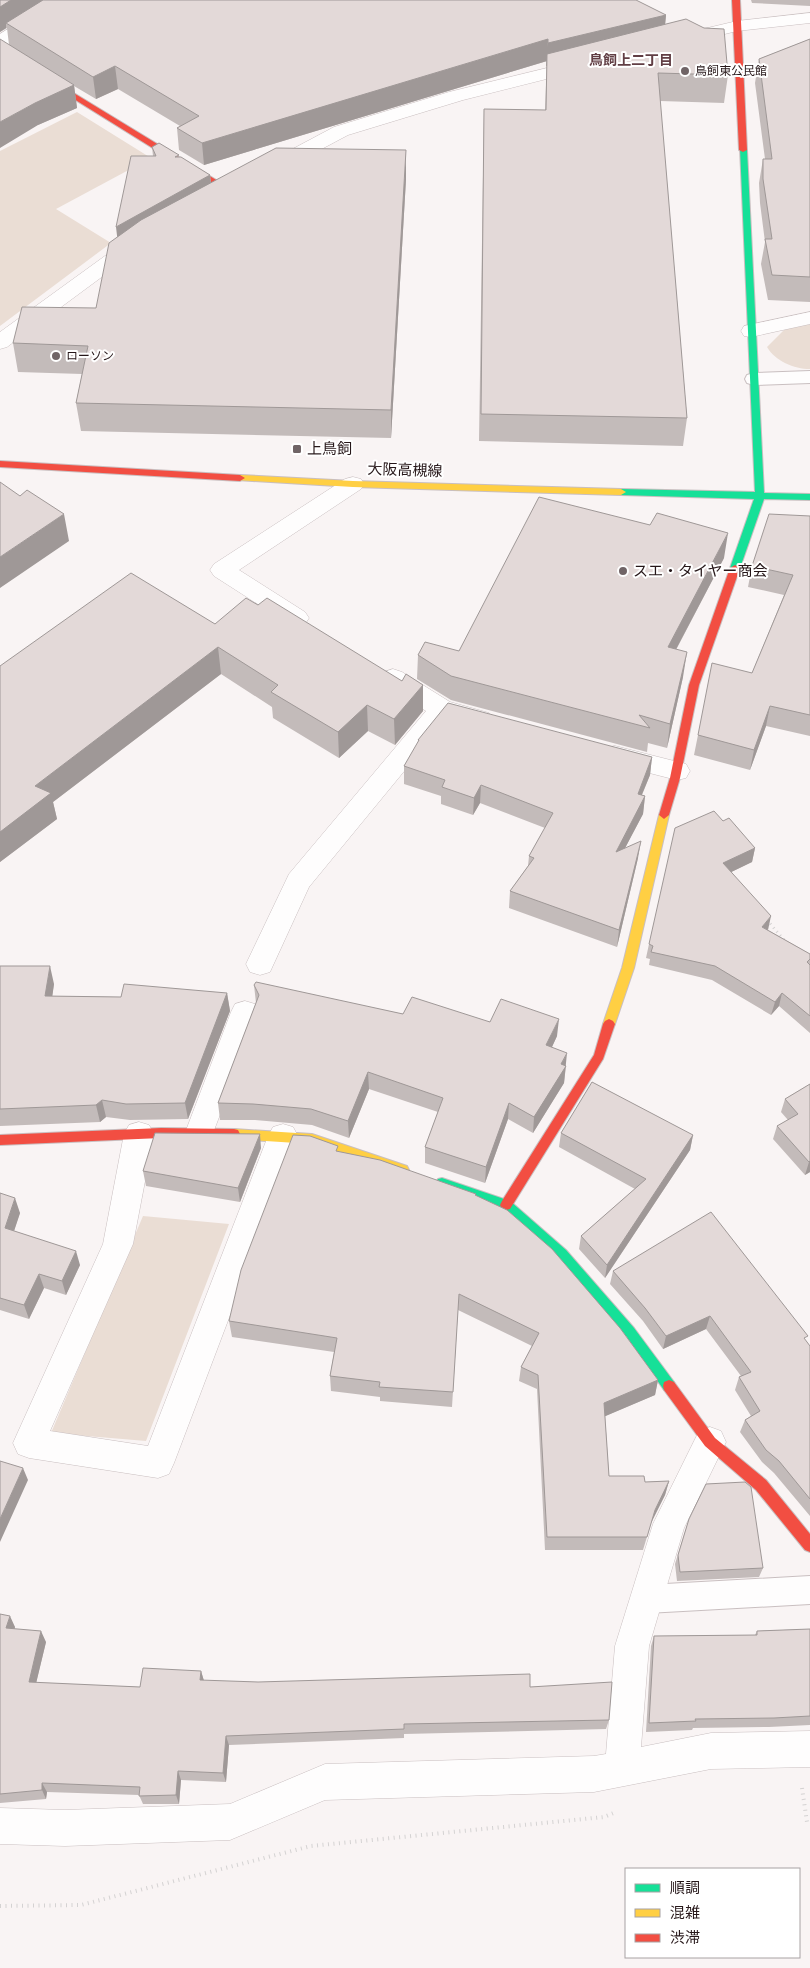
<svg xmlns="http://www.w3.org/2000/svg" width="810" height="1968" viewBox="0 0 810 1968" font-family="'DM Sans','Noto Sans JP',sans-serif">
  <rect width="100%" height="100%" fill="#f9f4f4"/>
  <path fill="#eaddd4" d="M77 112 151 158 56 209 111 243 0 326V151Z
    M810 324V369C794 369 775 361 767 347L785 329Z
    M143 1216 229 1224 146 1441 51 1433Z"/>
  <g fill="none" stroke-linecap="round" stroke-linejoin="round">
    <g stroke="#c9bfc0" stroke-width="2">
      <path id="lane" d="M810 371V383L754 385 747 383 745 379 747 375 754 373Z
        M810 1576V1604L647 1613 637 1609 632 1599 637 1589 647 1585Z"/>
    </g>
    <g stroke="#c9bfc0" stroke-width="1">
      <path id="street" d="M54 0H75L72 4 6 46 0 47V34Z
        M810 13V23L737 31 688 43 682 42 679 38 682 34 737 21Z
        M584 59 590 60 593 64 590 68 463 100 348 135 284 169 277 171 270 169 267 165 270 161 334 127 449 92Z
        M134 238 141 240 144 244 141 248 7 347 0 349V332L127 240Z
        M810 312V324L751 337 744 336 741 331 744 326Z
        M353 477 361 479 364 484 361 489 239 570 305 612 309 618 305 624 297 626 289 624 214 576 210 570 214 564 345 479Z
        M393 669 402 672 450 702 489 713 492 719 489 725 480 728 447 719 309 887 270 972 260 975 250 972 246 964 289 874 426 711 384 684 381 678 384 672Z
        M615 746 686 764 690 771 686 778 677 780 606 762 602 755 606 748Z
        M245 1001 255 1004 259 1012 213 1133 209 1142 199 1145 189 1142 185 1133 231 1012 235 1004Z
        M139 1122 149 1125 154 1134 133 1244 50 1431 148 1446 268 1136 273 1127 283 1124 293 1127 298 1136 174 1463 169 1474 158 1478 29 1458 18 1454 13 1443 103 1244 124 1134 129 1125Z
        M710 1427 721 1431 726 1442 684 1528 649 1646 641 1747 711 1733 810 1731V1767L711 1769 594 1792 325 1800 230 1840 65 1846 0 1844V1808L65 1810 230 1804 325 1764 594 1756 606 1754 615 1646 653 1524 699 1431Z"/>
    </g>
    <g stroke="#c9bfc0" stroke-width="2">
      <path id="fast" d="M740 148 747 150 764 493 810 494V500L764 499 740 568 735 571 730 568 754 499 621 495 616 492 621 489 755 492Z
        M442 1178 510 1201 566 1250 634 1328 674 1382 675 1386 674 1390 669 1392 664 1390 626 1336 558 1258 502 1209 438 1187 436 1183 438 1179Z"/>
    </g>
    <g stroke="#c9bfc0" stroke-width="2">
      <path id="slow" d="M240 475 353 481 621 489 626 492 621 495 353 487 237 480 235 478Z
        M664 811 669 815 634 968 615 1024 613 1027H605L603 1024 622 968 659 815Z
        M234 1129 312 1134 407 1166 409 1170 407 1174 403 1175 312 1144 234 1139 230 1138 228 1134 230 1130Z"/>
    </g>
    <g stroke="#c9bfc0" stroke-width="2">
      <path id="jam" d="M732 0H740L747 150 743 152 739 150Z
        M0 48 231 189 232 191 225 193 0 53Z
        M0 461 240 475 245 478 240 481 0 467Z
        M735 565 740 568 699 685 680 778 669 815 664 819 659 815 670 778 689 685 730 568Z
        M609 1019 613 1021 615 1024 603 1059 510 1209 506 1210 502 1209 500 1205 502 1201 594 1055 603 1024 605 1021Z
        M161 1128 234 1129 238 1130 240 1134 238 1138 234 1139 161 1138 0 1145V1135Z
        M669 1380 674 1382 715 1438 766 1480 810 1534V1552L805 1550 756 1490 705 1446 664 1390 663 1386 664 1382Z"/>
    </g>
    <path stroke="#d4d2d2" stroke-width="3" stroke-dasharray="1 4" stroke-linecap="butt" d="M767 920 784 940"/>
    <path stroke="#d4d2d2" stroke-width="4" stroke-dasharray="1 4.5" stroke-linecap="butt" d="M802 1788 807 1822
      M0 1906 81 1905 311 1846 604 1817 616 1812"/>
    <use href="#lane" fill="#fefdfd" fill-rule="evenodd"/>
    <use href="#street" fill="#fefdfd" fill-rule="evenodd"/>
    <use href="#fast" fill="#16e098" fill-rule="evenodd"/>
    <use href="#slow" fill="#ffcf43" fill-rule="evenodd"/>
    <use href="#jam" fill="#f24e42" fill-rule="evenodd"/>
  </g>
  <path fill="#c3bbba" d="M0 0 666 15 665 24 728 75 724 103 660 101 687 418 683 446 479 441 484 109 545 110 547 61 204 165 179 150 177 128 180 126 118 89 96 99 74 86 77 108 38 125 9 45 7 28 0 32Z
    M751 0H810V6L752 3Z
    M810 39V302L768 300 761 264 765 242 760 203 759 183 763 159H765L755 83 759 59Z
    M152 147 179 157 210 175 211 182 406 179 391 438 81 431 76 403 82 374 18 372 13 343 96 308 118 237 153 156Z
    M810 516V736L766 726 750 770 694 755 698 735 752 673 784 595 748 587 752 566Z
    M724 558 676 650 683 677 667 748 648 743 647 752 451 700 417 679 418 655 459 651Z
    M258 605 402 681 423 685V711L395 745 368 731 339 758 273 718 272 707 221 674 53 802 57 819 0 862V666L215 624Z
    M418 740 652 757 650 775 642 795 645 796 643 814 625 848 638 858 617 947 509 908 510 891 528 866 529 856 545 828 480 803 473 815 441 804V796L404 784V766L418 743Z
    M723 821 755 848 752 862 731 872 768 930 810 954V1033L779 1006 771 1015 712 980 649 965 650 959 646 958 649 944Z
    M0 966 54 984 52 996 121 997 227 993 230 1011 188 1119 130 1120 106 1117 100 1122 0 1126Z
    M254 985 403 1014 490 1022 557 1036 552 1047 566 1066 564 1083 533 1133 508 1119 485 1183 425 1163V1147L438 1112 369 1089 349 1138 312 1125 255 1120H220L218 1103 256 1003Z
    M810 1084V1172L805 1175 773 1139 777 1126 788 1120 781 1112 785 1099Z
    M561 1133 693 1135 690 1150 605 1278 579 1249 581 1236 635 1189 559 1147Z
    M261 1148 240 1202 146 1186 143 1171Z
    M338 1152 476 1194V1196L658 1380 655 1395 605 1416 609 1476 645 1482 669 1481 665 1495 651 1523 643 1550H545L537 1389 519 1381 521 1367 532 1346 458 1310 452 1407 380 1401V1397L331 1391 330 1376 334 1352 232 1337 229 1321Z
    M0 1193 20 1213 14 1231 80 1265 66 1295 44 1288 29 1319 0 1310Z
    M613 1271 806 1341 810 1346V1516L774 1473 762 1462 740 1432 745 1420 751 1416 735 1390 739 1377 741 1376 706 1329 663 1349 643 1321 610 1284Z
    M689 1519 763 1568 759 1577 677 1581 675 1564Z
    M0 1614 15 1627V1629L46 1642 36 1683 140 1687 201 1671 204 1681 258 1682 530 1687 609 1720 606 1729 404 1734V1738L229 1745 226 1782 181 1780 179 1804H143L139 1795 47 1792 46 1799 0 1803Z
    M810 1629V1725L769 1727 693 1728 692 1730 646 1732 651 1646 654 1636 755 1635 757 1631Z"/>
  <path fill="#9f9897" d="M11 0H50L6 23V28L0 32V7Z
    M666 15 664 37 546 66 548 43Z
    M548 39 547 61 204 165 202 143Z
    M115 66 118 89 96 99 93 77Z
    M74 85 77 108 38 125 0 148V122L35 103Z
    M406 150V179L391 438V410Z
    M210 175 212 192 118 244 116 227Z
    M64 514 69 541 0 588V557Z
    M728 533 724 558 664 672 668 647Z
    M218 647 221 674 53 802 57 819 0 862V832L35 786Z
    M687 652 683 677 667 748 670 724Z
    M423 685V711L395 745 394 719Z
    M367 705 368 731 339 758 338 732Z
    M770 706 766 726 750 770 754 750Z
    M652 757 650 775 635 811 638 794Z
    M481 785 480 803 473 815 474 798Z
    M645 796 643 814 614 869 616 852Z
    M641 841 638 858 617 947 619 930Z
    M755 848 752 862 721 877 723 863Z
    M771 916 768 930 762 927Z
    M50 966 54 984 50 1013 45 996Z
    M227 993 230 1011 188 1119 185 1103Z
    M782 993 779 1006 771 1015 775 1002Z
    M559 1019 557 1036 545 1062 546 1045Z
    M567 1053 564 1083 533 1133 534 1117Z
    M368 1072 369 1089 349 1138 348 1121Z
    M102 1100 106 1117 100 1122 96 1105Z
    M509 1103 508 1119 485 1183 486 1167Z
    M260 1134 261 1148 240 1202 238 1188Z
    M693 1135 690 1150 605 1278 607 1265Z
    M810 1161V1172L805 1175 809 1162Z
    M15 1198 20 1213 10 1243 5 1228Z
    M76 1251 80 1265 66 1295 62 1281Z
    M39 1274 44 1288 29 1319 24 1305Z
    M710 1316 706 1329 663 1349 666 1336Z
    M658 1380 655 1395 601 1418 604 1403Z
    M23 1468 28 1480 0 1542V1519Z
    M669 1481 665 1495 651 1523 643 1550 655 1510Z
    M10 1616 15 1627 11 1638 6 1628Z
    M41 1631 46 1642 34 1692 29 1682Z
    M201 1671 204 1681 200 1680Z
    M226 1736 229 1745 226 1782 223 1773Z
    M178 1771 181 1780 179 1804 176 1795Z
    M42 1783 47 1792 46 1799 42 1790Z"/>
  <path fill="#e3d9d8" stroke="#9f9897" d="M0 0H11L0 7Z
    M43 0H636L666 15 548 43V39L202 143 177 128 199 116 115 66 93 77 6 23Z
    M686 19 704 28 724 29 728 75 658 73 687 418 481 414 484 109 546 110 547 54Z
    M0 39 74 85 35 103 0 122Z
    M810 39V277L772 275 765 239H772L763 179V159H772L759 59Z
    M159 143 179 155 175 157H181L210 175 116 227 131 156H156L152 147Z
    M276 148 406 150 391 410 76 403 88 346 13 343 22 307 96 308 109 243 141 220Z
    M0 482 20 496 27 490 64 514 0 557Z
    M539 497 650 525 657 513 728 533 668 647 687 652 670 724 639 715 650 728 451 676 418 655 425 642 459 651Z
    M769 514 810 516V715L770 706 754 750 698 735 712 663 752 673 793 575 752 566Z
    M131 573 215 624 246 598 258 605 267 598 402 681 406 674 423 685 394 719 367 705 338 732 271 692 278 685 218 647 35 786 51 793 0 832V666Z
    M448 703 652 757 638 794 645 796 616 852 641 841 619 930 510 891 534 858 529 856 553 813 481 785 474 798 442 787 445 780 404 766 419 740H418Z
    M714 811 723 821 729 818 755 848 723 863 771 916 762 927 810 954V959L807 962 810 965V1016L782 993 775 1002 715 966 651 952 653 946 649 944 675 828Z
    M0 966H50L45 996 121 997 124 984 227 993 185 1103 126 1104 102 1100 96 1105 0 1109Z
    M256 982 403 1014 412 997 490 1022 501 999 559 1019 546 1045 567 1053 561 1064 566 1066 534 1117 509 1103 486 1167 425 1147 443 1098 368 1072 348 1121 311 1109 253 1104 218 1103 259 995 254 985Z
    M592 1082 693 1135 607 1265 581 1236 646 1179 561 1133Z
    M810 1084V1161L809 1162 777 1126 798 1114 785 1099Z
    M155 1133 260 1134 238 1188 143 1171Z
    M293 1135 310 1136 338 1146 336 1151 380 1160 476 1194 475 1195 507 1210 552 1249 620 1328 658 1380 604 1403 609 1476H644L645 1482 669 1481 655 1510 647 1537H547L538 1375 521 1367 539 1333 459 1294 453 1392 379 1387 380 1382 330 1376 337 1338 229 1321 241 1270Z
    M0 1193 15 1198 5 1228 76 1251 62 1281 39 1274 24 1305 0 1298Z
    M711 1212 808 1336 804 1338 810 1346V1499L779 1461 766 1450 745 1420 760 1411 739 1377 751 1372 710 1316 666 1336 645 1308 613 1271Z
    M0 1461 23 1468 0 1519Z
    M745 1482 751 1487 763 1568 680 1572 678 1555 689 1519 706 1484Z
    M0 1614 10 1616 6 1628 41 1631 29 1682 140 1687 143 1668 201 1671 200 1680 258 1682 530 1674V1687L612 1682 609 1720 404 1724V1729L226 1736 223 1773 178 1771 176 1795 139 1796 140 1787 42 1783V1790L0 1794Z
    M810 1629V1716L774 1718 695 1719 696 1721 649 1723 654 1636 757 1635V1631Z"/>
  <g fill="#706466" stroke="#fff" stroke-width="2">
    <circle cx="685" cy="71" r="5"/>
    <circle cx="56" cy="356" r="5"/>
    <rect x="292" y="444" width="10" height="10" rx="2.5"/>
    <circle cx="623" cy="571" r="5"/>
  </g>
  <g text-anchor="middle" stroke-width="4" stroke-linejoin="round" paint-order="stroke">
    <g font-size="12" fill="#261719" stroke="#fff" text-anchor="start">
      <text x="695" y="75">鳥飼東公民館</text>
      <text x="66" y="360">ローソン</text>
    </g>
    <g font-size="14" font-weight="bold" fill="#613e44" stroke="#fff">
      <text x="631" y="65">鳥飼上二丁目</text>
    </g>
    <g font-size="15" fill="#261719" stroke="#fff" text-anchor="start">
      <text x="307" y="454">上鳥飼</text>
      <text x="633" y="576">スエ・タイヤー商会</text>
    </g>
    <g font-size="15" fill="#261719" stroke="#fff">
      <text transform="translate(405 470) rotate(2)" y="5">大阪高槻線</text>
    </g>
  </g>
  <rect x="625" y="1868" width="175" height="90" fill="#ffffff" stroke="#a8a2a3"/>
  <rect x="635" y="1884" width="25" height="8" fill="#16e098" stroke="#a8a2a3"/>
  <text x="670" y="1893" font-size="15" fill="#261719">順調</text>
  <rect x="635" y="1909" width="25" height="8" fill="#ffcf43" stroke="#a8a2a3"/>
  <text x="670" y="1918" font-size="15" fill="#261719">混雑</text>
  <rect x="635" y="1934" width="25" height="8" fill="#f24e42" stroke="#a8a2a3"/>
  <text x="670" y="1943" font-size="15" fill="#261719">渋滞</text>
</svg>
